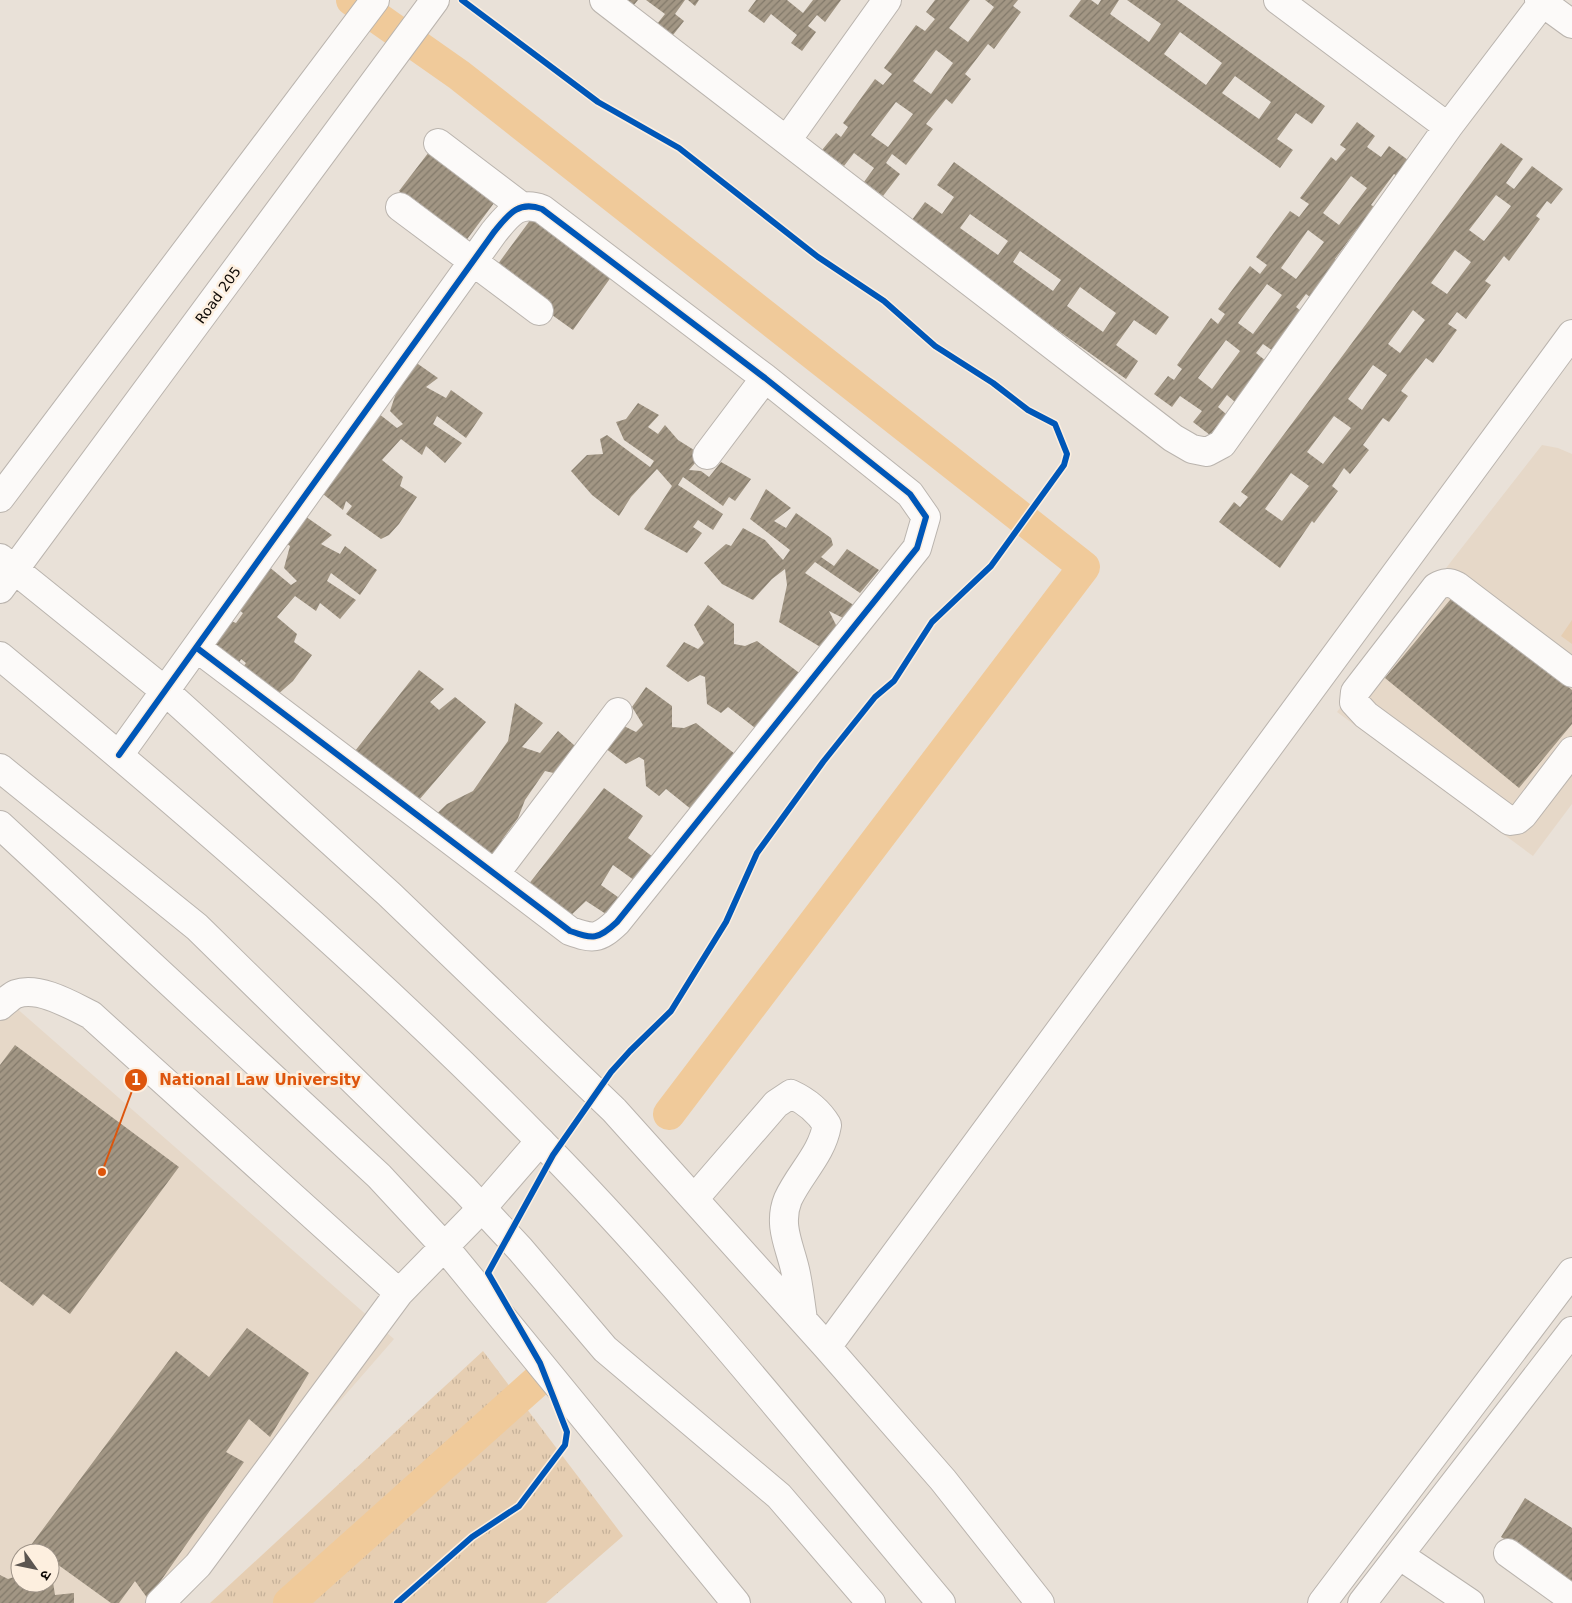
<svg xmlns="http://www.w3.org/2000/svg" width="1572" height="1603" viewBox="0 0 1572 1603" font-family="'DejaVu Sans','Noto Sans Devanagari',sans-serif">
  <defs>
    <pattern id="park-tufts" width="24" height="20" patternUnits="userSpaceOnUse" patternTransform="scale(1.25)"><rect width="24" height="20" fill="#e6ceb2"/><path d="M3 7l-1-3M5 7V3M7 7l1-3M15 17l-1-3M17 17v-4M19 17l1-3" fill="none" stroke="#c4b098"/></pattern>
    <pattern id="building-hatch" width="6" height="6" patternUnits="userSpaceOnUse" patternTransform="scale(1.25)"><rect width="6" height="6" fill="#a29684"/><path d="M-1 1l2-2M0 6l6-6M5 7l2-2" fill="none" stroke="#82796a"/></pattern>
  </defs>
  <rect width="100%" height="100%" fill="#e9e1d8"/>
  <path fill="#e6d8c8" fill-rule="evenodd" d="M1542 445 1558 448 1572 454V804L1533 856 1337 712 1453 559Z
    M6 999 394 1339 164 1603H0V1006ZM20 1553H50V1583H20Z"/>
  <path fill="url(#park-tufts)" d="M483 1351 623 1536 546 1603H210Z"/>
  <path fill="#e6ceb2" d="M1572 620V644L1561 636Z"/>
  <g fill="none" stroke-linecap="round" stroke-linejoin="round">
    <path stroke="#f0ca9a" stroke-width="32" d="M352 0 459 75 1084 567 669 1114
      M289 1603 536 1382"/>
  </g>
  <path fill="url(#building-hatch)" fill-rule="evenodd" d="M626 0H638L633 6Z
    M646 0H685L675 14 684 21 673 35 657 24 665 14Z
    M688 0H699L695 6Z
    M756 0H787L803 13 813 0H841L825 22 817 15 808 26 816 32 802 51 791 43 797 35 771 14 764 23 748 11Z
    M935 0H970L949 28 968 42 994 7 985 0H1018L1013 6 1021 12 994 49 988 44 965 74 971 79 952 104 946 99 926 124 933 129 906 165 892 154 886 163 900 174 883 196 864 182 874 168 854 153 844 166 822 150 836 133 841 137 848 127 843 123 875 79 883 85 892 74 884 68 916 25 925 31 935 19 926 12ZM936 50 953 63 931 94 913 81ZM896 102 913 114 888 147 871 135Z
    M1081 0H1091L1098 5 1101 0H1119L1110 14 1149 42 1161 24 1127 0H1177L1325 106 1312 124 1296 113 1277 139 1293 150 1280 168 1069 16ZM1180 32 1222 63 1206 85 1164 54ZM1235 76 1271 102 1259 119 1222 93Z
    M1357 122 1375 136 1367 147 1381 157 1389 146 1412 163 1401 179 1394 174 1371 205 1378 209 1361 232 1357 229 1335 259 1345 266 1318 303 1306 294 1296 307 1302 312 1273 351 1263 344 1256 353 1266 361 1235 402 1227 395 1218 407 1226 414 1210 435 1193 422 1202 411 1180 396 1172 407 1154 394 1168 376 1174 380 1182 369 1177 365 1211 318 1218 324 1225 314 1218 309 1250 266 1260 274 1267 265 1256 257 1290 211 1299 217 1309 204 1300 198 1331 157 1336 161 1346 149 1340 145ZM1351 176 1367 188 1339 225 1323 213ZM1308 230 1324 242 1296 279 1281 268ZM1267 284 1282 295 1253 334 1238 323ZM1226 340 1240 351 1212 389 1198 378Z
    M1501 143 1523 159 1506 183 1514 189 1532 166 1563 189 1551 204 1547 201 1536 216 1540 219 1509 261 1504 256 1485 281 1491 285 1466 319 1457 312 1448 324 1457 330 1433 363 1426 358 1401 391 1408 396 1389 422 1383 418 1363 445 1369 450 1350 474 1344 468 1332 486 1338 491 1314 523 1312 521 1280 568 1219 522 1234 502 1240 507 1248 497 1241 492ZM1496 195 1511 206 1484 241 1469 230ZM1455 250 1471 262 1447 294 1431 283ZM1413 310 1425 320 1400 353 1388 344ZM1373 365 1387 375 1362 410 1348 399ZM1334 416 1351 428 1323 464 1307 452ZM1291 473 1309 486 1282 521 1265 509Z
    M432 148 497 199 465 242 399 191Z
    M954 162 1169 317 1156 335 1134 320 1116 345 1138 361 1126 379 909 224 925 202 942 214 954 197 937 185ZM970 214 1008 241 998 255 960 228ZM1020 251 1061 280 1053 291 1013 262ZM1080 287 1116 313 1103 332 1067 306Z
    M534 215 614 273 573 330 492 272Z
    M408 357 438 378 426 387 446 398 451 390 483 413 466 438 437 416 433 424 462 443 445 463 426 446 422 455 401 439 382 460 403 477 400 486 417 497 399 524 389 535 381 539 346 514 352 506 346 501 343 510 313 486 374 410 397 428 403 424 390 411Z
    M638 403 659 415 648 427 658 434 665 425 678 440 702 455 689 470 701 471 709 477 721 462 751 479 735 501 729 497 723 506 683 477 678 485 723 514 713 530 698 520 693 527 702 533 687 553 644 529 672 486 657 469 631 497 619 516 592 495 571 471 587 455 603 454 600 439 607 435 650 467 654 461 624 440 616 422 626 419Z
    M766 489 791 508 774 521 786 528 796 513 831 538 833 545 821 557 834 566 847 549 879 570 860 593 815 562 805 573 855 606 845 619 829 611 837 627 822 648 779 622 787 585 785 569 772 579 753 600 722 584 704 563 726 544 731 546 743 528 765 540 783 560 790 550 750 519Z
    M302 514 332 535 321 544 340 554 345 546 377 570 360 595 331 573 327 581 356 600 340 619 320 603 316 611 295 596 277 617 297 634 294 642 312 655 293 681 276 696 240 671 246 663 241 659 237 667 207 643 226 619 236 623 243 613 233 606 268 566 291 585 297 581 284 568 290 546 281 540Z
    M1455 594 1572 690V724L1519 788 1385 678Z
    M708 605 734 624V644L745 646 757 641 802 675 759 731 728 707 721 713 707 704 705 677 700 675 688 682 666 666 684 642 698 649 704 643 694 625Z
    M419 670 444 689 430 702 439 710 455 697 486 722 419 800 355 751Z
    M646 687 672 706V727L684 728 696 723 740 758 697 814 666 789 659 796 646 786 644 760 639 757 626 764 605 748 622 725 636 732 643 725 632 707Z
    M515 703 543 723 522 747 540 753 558 731 582 752 562 775 545 771 525 800 518 818 502 840 494 871 428 822 447 804 473 791 508 741Z
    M604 788 643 816 628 838 657 860 638 883 613 865 601 885 625 902 612 918 586 901 568 918 528 885Z
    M15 1045 179 1167 70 1314 43 1294 33 1306 0 1281V1065Z
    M247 1328 309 1373 270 1437 249 1419 226 1452 244 1462 148 1599 135 1581 119 1603H111L50 1559V1553H42L31 1545 176 1351 209 1377Z
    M1525 1498 1572 1528V1582L1501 1537Z
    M50 1563 55 1595 74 1593V1603H0V1575L8 1579 20 1575V1583H50Z"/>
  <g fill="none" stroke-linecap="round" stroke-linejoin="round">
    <g stroke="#bab4ae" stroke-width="30">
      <path id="minor" d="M604 0 1173 438 1192 449 1207 452 1222 444 1448 127 1543 2
        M1278 0 1448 127
        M1539 0 1572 24
        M787 140 887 0
        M438 143 521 206
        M400 207 539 311
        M707 455 765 378
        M0 498 375 0
        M0 558 165 691 389 894 614 1110 827 1347 943 1480 1040 1603
        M0 589 435 0
        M1572 673 1457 586C1449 582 1444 582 1436 587L1355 692 1354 702 1366 715 1510 821 1517 820 1523 815 1572 751
        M119 755 494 232C508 215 518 200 542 209L765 378 910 494 926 517 917 548 617 922C598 940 593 939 570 931L197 648
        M0 825 379 1176 443 1245 736 1603
        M495 874 618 712
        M0 1006C5 1002 11 996 16 994 39 986 71 1005 91 1015L399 1293
        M694 1199 776 1104 791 1094C806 1101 818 1110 827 1125 822 1154 800 1173 788 1199 777 1226 791 1248 796 1274 799 1289 801 1305 803 1320
        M827 1347 1572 334
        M1508 1553 1572 1599
        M1399 1555 1470 1603
        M160 1603 198 1565 399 1293 482 1208 540 1141
        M1322 1603 1572 1272
        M1362 1603 1572 1331"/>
    </g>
    <g stroke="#bab4ae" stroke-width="30">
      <path id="major" d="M0 656C186 810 371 969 540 1141 683 1286 810 1447 941 1603
        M0 768 197 927 464 1189 520 1249 605 1349 779 1496 871 1603"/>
    </g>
    <use href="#minor" stroke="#fcfaf9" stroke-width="28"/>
    <use href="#major" stroke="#fcfaf9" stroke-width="28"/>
    <g stroke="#fdefdf" stroke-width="9">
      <path id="cycleway" d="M119 755 494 232C508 215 518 200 542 209L765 378 910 494 926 517 917 548 617 922C598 940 593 939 570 931L197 648
        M397 1603 472 1537 519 1506 565 1445 567 1432 540 1363 488 1273 553 1155 611 1072 630 1051 671 1011 726 922 757 853 823 762 875 697 894 681 932 622 991 566 1064 465 1067 454 1055 424 1028 410 993 383 935 346 884 301 818 257 679 148 598 102 462 0"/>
    </g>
    <use href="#cycleway" stroke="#0057b8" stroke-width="6"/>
  </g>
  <g text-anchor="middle" stroke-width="5" stroke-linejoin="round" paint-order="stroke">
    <g font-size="14" fill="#0f0a06" stroke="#fdefdf">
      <text transform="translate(218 295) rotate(-54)" y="5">Road 205</text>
    </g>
  </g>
  <path fill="none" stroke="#dd550c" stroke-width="2" d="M102 1172L136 1080"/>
  <g fill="#dd550c" stroke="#fdefdf" stroke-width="2">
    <circle cx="102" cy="1172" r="5"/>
    <circle cx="136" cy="1080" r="12"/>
  </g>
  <g font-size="15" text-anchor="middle" font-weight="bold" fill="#fff">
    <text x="136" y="1085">1</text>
  </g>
  <g font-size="15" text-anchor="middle" font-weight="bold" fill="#dd550c" stroke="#fdefdf" stroke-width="5" stroke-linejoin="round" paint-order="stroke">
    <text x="260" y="1085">National Law University</text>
  </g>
  <g transform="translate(35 1568) rotate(123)"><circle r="24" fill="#fdefdf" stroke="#9e9388"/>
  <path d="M0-4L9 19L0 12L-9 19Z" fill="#5b5550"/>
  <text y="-8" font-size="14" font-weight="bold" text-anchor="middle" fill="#0f0a06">उ</text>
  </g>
</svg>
